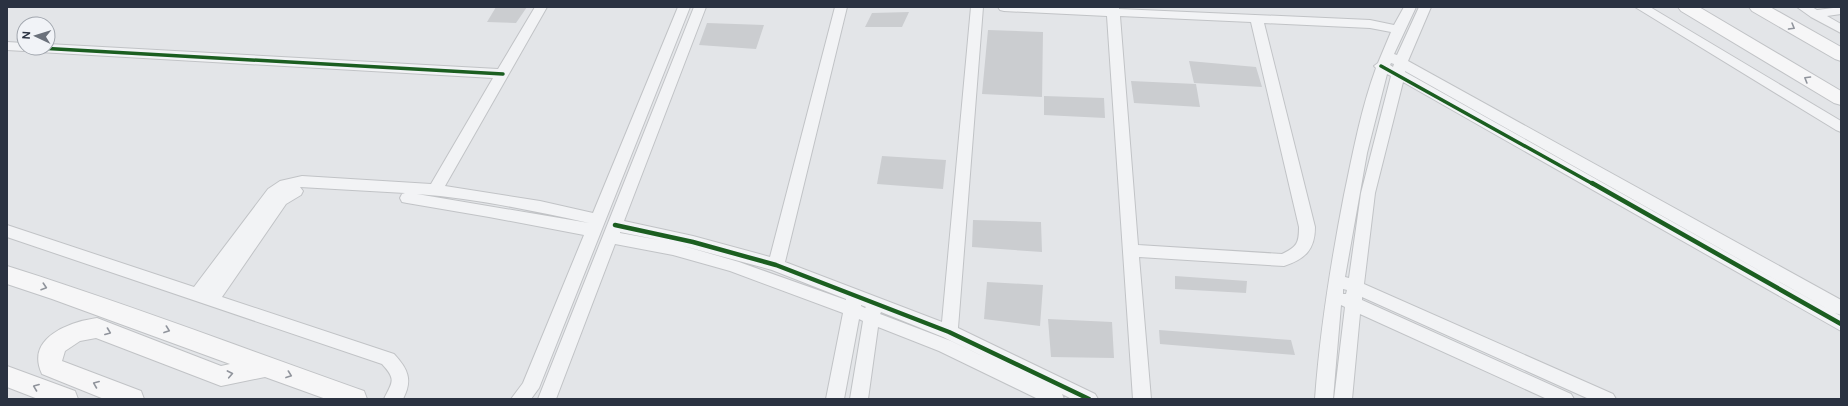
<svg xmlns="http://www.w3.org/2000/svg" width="1848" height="406" viewBox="0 0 1848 406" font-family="'DM Sans',sans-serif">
  <rect width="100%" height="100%" fill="#e3e5e8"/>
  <path fill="#cbcdd0" d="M496 7H527L516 23 487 22Z
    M909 12 902 27H865L872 13Z
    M707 23 764 25 756 49 699 45Z
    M988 30 1043 32 1042 97 982 94Z
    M1189 61 1256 67 1262 87 1194 83Z
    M1131 81 1196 84 1200 107 1134 103Z
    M1044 96 1104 98 1105 118 1044 115Z
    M882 156 946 160 943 189 877 184Z
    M973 220 1041 222 1042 252 972 247Z
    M1175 276 1247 281 1246 293 1175 289Z
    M987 282 1043 285 1040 326 984 319Z
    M1048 319 1112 322 1114 358 1051 357Z
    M1159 330 1291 340 1295 355 1160 344Z"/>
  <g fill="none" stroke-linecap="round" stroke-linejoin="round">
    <g stroke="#c1c3c6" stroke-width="2">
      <path id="street" d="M535 7H547L445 186 540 201 593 213 678 7H690L539 388 531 399H511L523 383 584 235 489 217 407 203 402 202 400 198 402 194 405 193 300 187 303 191 301 195 286 204 222 297 394 354C408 369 413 380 403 399H384C392 382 397 380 382 364L7 237V225L194 287 268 189 280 181 302 176 431 184 493 78 39 52 34 51 33 48H48V44L498 69ZM417 194C474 198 533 211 589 223Z
        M694 7H706L624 221 693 236 770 257 835 7H847L785 262 942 322 971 7H983L958 328 1095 394 1098 399H1072L1062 394 1064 399H1038L939 351 878 327 868 399H850L863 321 859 319 844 399H826L843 313 730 271 673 255 615 244 556 399H538ZM620 232 659 240 620 233ZM680 245 772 270 846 299V300L739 262ZM861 305 866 307 865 308 861 306ZM881 312 943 337 999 364 951 341 880 314Z
        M998 7H1119V9L1370 20 1394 25 1404 7H1416L1394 54 1397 55 1419 7H1431L1408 61 1841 300V315L1835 313 1841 316V331L1403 82 1375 193 1364 284 1613 394 1616 399H1589L1362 297V300L1571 394 1574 399H1547L1360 314 1352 399H1334L1345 307 1341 305 1333 399H1315C1320 330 1331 262 1344 195 1353 152 1361 109 1376 68L1374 66 1378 63 1391 32 1370 28 1264 23 1315 227C1315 250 1305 259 1284 266L1139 257 1151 399H1133L1107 16 1004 11 1000 10ZM1120 16 1251 22 1299 227C1299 243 1297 247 1282 254L1138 245ZM1391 63 1394 64 1393 67 1390 65ZM1405 71 1833 312 1405 72ZM1387 74 1391 76 1361 193 1349 278 1345 277 1367 153ZM1343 289 1347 290 1346 294H1343Z
        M1635 7H1650L1841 121V132L1836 130Z
        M1797 7H1812L1817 10 1841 7V14L1827 16 1841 24V33L1811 17Z
        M7 42 24 43V48H30L24 51 7 50Z"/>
    </g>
    <g stroke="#c1c3c6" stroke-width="2">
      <path id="secondary" d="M1678 7H1699L1841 91V105L1834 103 1681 11Z
        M1749 7H1770L1841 47V61L1835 59 1752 11Z
        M7 266C128 304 245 349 364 391L367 399H326L265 377 221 386 96 338 80 341 65 351 62 361 141 391 144 399H104L42 374C25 338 69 322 97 318L221 366 230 364 52 299 7 284Z
        M7 366 75 391 78 399H38L7 387Z"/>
    </g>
    <use href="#street" fill="#f2f3f5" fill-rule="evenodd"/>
    <use href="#secondary" fill="#f6f6f7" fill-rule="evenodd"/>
    <g stroke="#f1f3f7" stroke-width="5.5">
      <path id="cycleway-far1" d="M39 48 503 74
        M1381 66 1593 184"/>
    </g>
    <g stroke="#f1f3f7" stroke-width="7">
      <path id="cycleway" d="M1592 183 1841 324
        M615 225 693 242 776 265 949 332 1089 399"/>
    </g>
    <use href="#cycleway-far1" stroke="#1b5e20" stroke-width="3.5"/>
    <use href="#cycleway" stroke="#1b5e20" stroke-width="4.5"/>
  </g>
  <defs><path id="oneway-chevron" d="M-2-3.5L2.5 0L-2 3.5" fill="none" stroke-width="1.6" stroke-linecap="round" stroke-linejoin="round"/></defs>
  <g stroke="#90949c">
    <use href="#oneway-chevron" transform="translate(1792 27) rotate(30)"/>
    <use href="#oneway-chevron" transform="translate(1807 79) rotate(-149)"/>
    <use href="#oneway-chevron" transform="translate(44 287) rotate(18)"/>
    <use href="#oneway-chevron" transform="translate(167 330) rotate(20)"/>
    <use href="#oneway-chevron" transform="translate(108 332) rotate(21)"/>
    <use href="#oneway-chevron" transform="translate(230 374) rotate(-11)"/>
    <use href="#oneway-chevron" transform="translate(289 375) rotate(20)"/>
    <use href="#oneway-chevron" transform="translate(96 384) rotate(-158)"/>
    <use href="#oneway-chevron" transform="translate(36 387) rotate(-159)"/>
  </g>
  <rect width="1848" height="406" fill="none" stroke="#2a3241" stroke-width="16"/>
  <g transform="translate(36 36) rotate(274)"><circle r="19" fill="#f1f3f7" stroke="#a1a6ae"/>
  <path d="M0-3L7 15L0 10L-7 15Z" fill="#6b717b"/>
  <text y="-6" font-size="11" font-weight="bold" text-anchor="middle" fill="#2a3241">N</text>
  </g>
</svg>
